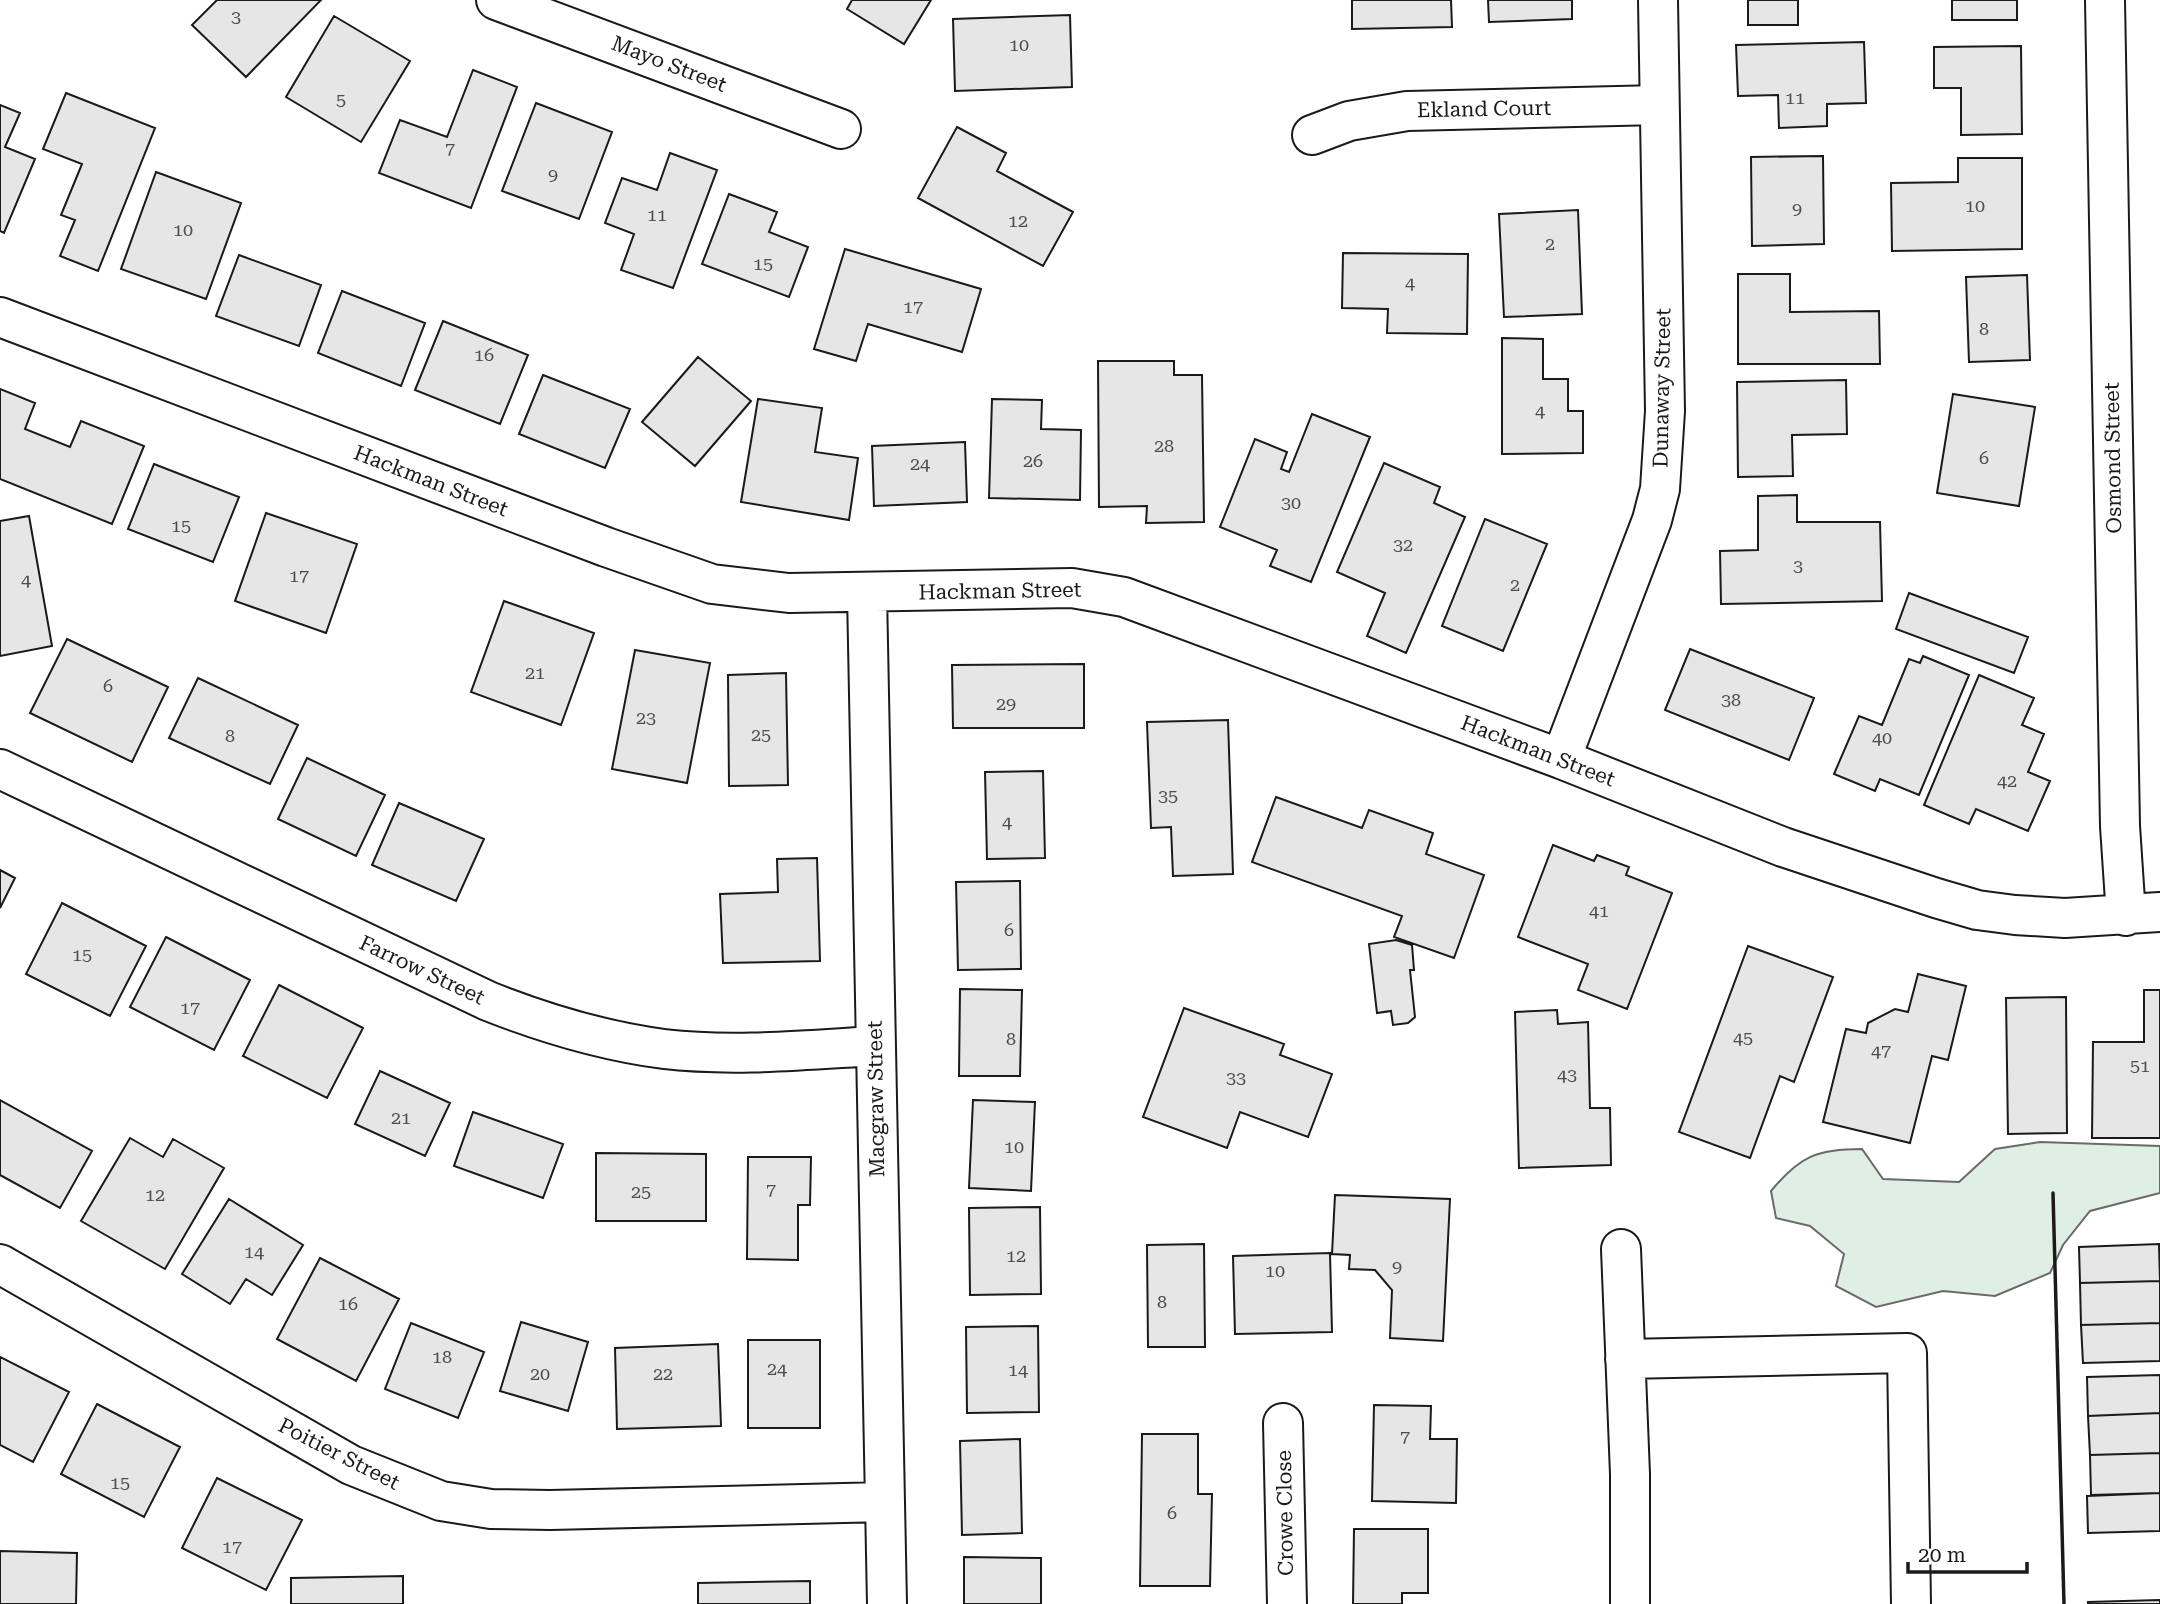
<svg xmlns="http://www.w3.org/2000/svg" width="2160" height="1604" viewBox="0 0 2160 1604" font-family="'Roboto Serif',serif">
  <rect width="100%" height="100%" fill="#fff"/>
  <path fill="#e0efe3" stroke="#6a6a6a" stroke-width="2" d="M2040 1142 2160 1146V1193L2090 1211 2063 1245 2050 1273 1995 1296 1943 1291 1876 1307 1836 1286 1844 1254 1810 1226 1776 1218 1771 1191C1800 1156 1817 1149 1862 1149L1883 1179 1959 1182 1995 1149Z"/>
  <path fill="#e6e6e6" stroke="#1a1a1a" stroke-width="2" d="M217 0H321L246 77 192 25Z
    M852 0H931L904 44 847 9Z
    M1352 0H1451L1452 27 1352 29Z
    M1488 0H1572V19L1489 22Z
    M1748 0H1798V25H1748Z
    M1952 0H2017V20H1952Z
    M1070 15 1072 87 955 91 953 19Z
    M334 16 410 61 361 142 286 97Z
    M1864 42 1866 103 1827 104V126L1779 128 1778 95 1738 96 1736 45Z
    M2021 46 2022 134 1961 135V88H1934V47Z
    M473 70 517 87 471 208 379 173 400 120 447 137Z
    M66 93 155 128 98 271 60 256 75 220 61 215 82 164 43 149Z
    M536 103 612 132 579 219 502 191Z
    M0 105 20 113 5 147 35 159 4 233 0 231Z
    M957 127 1006 153 997 171 1073 212 1043 266 918 198Z
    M670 153 717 170 673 288 621 270 634 234 605 223 622 178 657 190Z
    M1823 156 1824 244 1752 246 1751 157Z
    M1958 158H2022V249L1892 251 1891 183 1958 182Z
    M156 172 241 203 206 299 121 269Z
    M729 194 777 212 769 232 808 247 789 297 702 264Z
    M1578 210 1582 314 1504 317 1499 214Z
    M845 249 981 289 962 352 868 324 856 361 814 349Z
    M1343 253 1468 254 1467 334 1387 333 1388 309 1342 308Z
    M239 255 321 285 299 346 216 316Z
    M1738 274H1790V312L1879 311 1880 364H1738Z
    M2027 275 2030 360 1969 362 1966 277Z
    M342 291 425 323 401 386 318 353Z
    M443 321 528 355 500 424 415 390Z
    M1502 338 1543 339V379H1568V411H1583V453L1502 454Z
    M698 357 751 401 695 466 642 422Z
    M1098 361H1174V375H1202L1204 522 1146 523 1147 506 1099 507Z
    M543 375 630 409 605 468 519 434Z
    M1846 380 1847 434 1792 435 1793 476 1738 477 1737 382Z
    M0 389 35 403 25 429 70 447 81 421 144 446 112 524 0 479Z
    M1953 394 2035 407 2019 506 1937 493Z
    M758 399 822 408 815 452 858 458 849 520 741 502Z
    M992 399 1042 400 1041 429 1081 430 1080 500 989 498Z
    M1312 414 1370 437 1311 582 1270 566 1277 550 1220 527 1255 439 1287 452 1281 469 1289 472Z
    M965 442 967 502 874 506 872 446Z
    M1384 463 1440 487 1434 503 1465 517 1406 653 1367 636 1385 593 1337 572Z
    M154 464 239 497 213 562 128 529Z
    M1797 495V522H1880L1882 601 1721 604 1720 551 1758 550V496Z
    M266 513 357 544 326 633 235 601Z
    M29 516 52 646 0 656V521Z
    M1485 519 1547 544 1503 651 1442 626Z
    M1909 593 2028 637 2014 673 1896 629Z
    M504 601 594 633 561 725 471 692Z
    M67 639 168 687 132 762 30 713Z
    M1690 649 1814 698 1789 760 1665 710Z
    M635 650 710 663 687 783 612 769Z
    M1923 656 1969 675 1919 795 1880 779 1875 791 1834 774 1859 716 1882 725 1909 659 1920 663Z
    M1084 664V728H953L952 665Z
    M786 673 788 785 729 786 728 675Z
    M1979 675 2034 698 2022 725 2044 734 2028 772 2050 781 2028 831 1976 809 1969 824 1924 805Z
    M198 678 298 725 270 784 169 738Z
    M1228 720 1233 874 1173 876 1171 827 1151 828 1147 722Z
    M307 758 385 795 356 856 278 819Z
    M1043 771 1045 858 987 859 985 772Z
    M1276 797 1362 828 1369 810 1433 833 1426 854 1484 875 1454 958 1394 937 1402 916 1252 862Z
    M399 803 484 839 456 901 372 865Z
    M1553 845 1594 861 1597 855 1629 867 1626 875 1672 893 1627 1009 1578 990 1588 964 1518 937Z
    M817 858 820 961 723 963 720 894 778 892 777 859Z
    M0 870 15 878 0 908Z
    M1020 881 1021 969 958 970 956 882Z
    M62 903 146 946 110 1016 26 974Z
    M166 937 250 980 214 1050 130 1007Z
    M1396 940 1412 945 1414 970H1410L1415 1017 1408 1023 1393 1025 1391 1011 1377 1013 1369 944Z
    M1748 946 1833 977 1794 1082 1780 1076 1750 1158 1679 1132Z
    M1918 974 1966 986 1948 1060 1932 1056 1910 1143 1823 1122 1846 1029 1866 1033 1868 1023 1895 1009 1908 1012Z
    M279 985 363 1028 327 1098 243 1056Z
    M960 989 1022 990 1020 1076H959Z
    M2144 990H2160V1138H2092L2093 1042H2144Z
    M2066 997 2067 1133 2008 1134 2006 998Z
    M1184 1008 1284 1044 1280 1055 1332 1074 1308 1137 1240 1112 1227 1148 1143 1117Z
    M1557 1010 1558 1024 1588 1022 1590 1108H1610L1611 1165 1519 1168 1515 1012Z
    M380 1071 450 1103 425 1156 355 1124Z
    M0 1100 92 1151 60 1208 0 1175Z
    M973 1100 1035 1102 1031 1191 969 1188Z
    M473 1112 563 1144 543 1198 454 1166Z
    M130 1138 163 1157 173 1139 224 1168 165 1269 81 1221Z
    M596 1153 706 1154V1221H596Z
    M748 1157H811L810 1205H798V1260L747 1259Z
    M1335 1195 1450 1199 1443 1341 1390 1338 1392 1290 1375 1270 1349 1269 1350 1255 1332 1254Z
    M229 1199 303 1245 272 1295 246 1279 230 1304 182 1274Z
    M1040 1207 1041 1294 970 1295 969 1208Z
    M1204 1244 1205 1347H1148L1147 1245Z
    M2159 1244 2160 1281 2080 1283 2079 1247Z
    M1330 1253 1332 1332 1235 1334 1233 1256Z
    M320 1258 399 1299 356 1381 277 1339Z
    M2160 1281V1323L2081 1325 2080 1283Z
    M521 1322 588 1342 568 1411 500 1391Z
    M411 1323 484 1352 458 1418 385 1389Z
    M2160 1323V1361L2083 1363 2081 1325Z
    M1038 1326 1039 1412 967 1413 966 1327Z
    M748 1340H820V1428H748Z
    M718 1344 721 1426 617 1429 615 1348Z
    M0 1357 69 1392 33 1462 0 1445Z
    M2160 1375V1413L2088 1416 2087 1377Z
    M97 1404 180 1447 144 1517 61 1474Z
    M1374 1405 1431 1406 1430 1439H1457L1456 1503 1372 1501Z
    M2160 1413V1453L2090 1455 2088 1416Z
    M1142 1434H1198V1494H1212L1210 1586H1140Z
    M1020 1439 1022 1533 962 1535 960 1441Z
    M2160 1453V1493L2091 1495 2090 1455Z
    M217 1478 302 1520 266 1590 182 1548Z
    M2160 1493V1531L2088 1533 2087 1496Z
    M1354 1529H1428V1593H1402V1604H1353Z
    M0 1551 77 1553 76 1604H0Z
    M964 1557 1041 1558V1604H964Z
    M403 1576V1604H291V1578Z
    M810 1581V1604H698V1583Z
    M2160 1600V1604H2088V1602Z"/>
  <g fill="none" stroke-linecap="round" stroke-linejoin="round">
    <g stroke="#1a1a1a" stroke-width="42">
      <path id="minor" d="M496 0 841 129
        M2105 0 2120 826 2126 916
        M1312 135 1349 121 1407 111 1659 105
        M0 317 606 547 712 584 789 593 1072 588 1124 597 1561 759 1783 847 1936 898 1977 910 2015 915 2065 918 2160 912
        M867 593 887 1604
        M1561 759 1652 520 1660 489 1665 411 1658 0
        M0 769 488 1001C546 1024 603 1041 664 1049 733 1057 805 1050 875 1046
        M1621 1249 1630 1474V1604
        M0 1264 351 1465 441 1501 491 1509 550 1510 885 1502
        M1625 1359 1907 1353 1911 1604
        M1283 1423 1287 1604"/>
    </g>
    <use href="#minor" stroke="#fff" stroke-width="38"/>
    <path stroke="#1a1a1a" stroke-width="3.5" d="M2053 1193 2064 1604"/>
  </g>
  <g text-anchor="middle" stroke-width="5" stroke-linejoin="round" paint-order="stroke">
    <g font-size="18" fill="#4d4d4d">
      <text x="236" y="23">3</text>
      <text x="1019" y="51">10</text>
      <text x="1795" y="104">11</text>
      <text x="341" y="106">5</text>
      <text x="450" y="155">7</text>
      <text x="553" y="181">9</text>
      <text x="1975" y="212">10</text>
      <text x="1797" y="215">9</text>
      <text x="657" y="221">11</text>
      <text x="1018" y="227">12</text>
      <text x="183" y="236">10</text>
      <text x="1550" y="250">2</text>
      <text x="763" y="270">15</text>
      <text x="1410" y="289">4</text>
      <text x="913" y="313">17</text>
      <text x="1984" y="335">8</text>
      <text x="484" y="361">16</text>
      <text x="1540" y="417">4</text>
      <text x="1164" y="452">28</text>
      <text x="1984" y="464">6</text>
      <text x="1033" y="467">26</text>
      <text x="920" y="470">24</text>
      <text x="1291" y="509">30</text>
      <text x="181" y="532">15</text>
      <text x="1403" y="551">32</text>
      <text x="1798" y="572">3</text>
      <text x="299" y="582">17</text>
      <text x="26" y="586">4</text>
      <text x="1515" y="591">2</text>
      <text x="535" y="679">21</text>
      <text x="108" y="692">6</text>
      <text x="1731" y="706">38</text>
      <text x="1006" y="710">29</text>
      <text x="646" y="724">23</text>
      <text x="761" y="741">25</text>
      <text x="230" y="742">8</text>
      <text x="1882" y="744">40</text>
      <text x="2007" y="787">42</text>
      <text x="1168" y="802">35</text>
      <text x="1007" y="828">4</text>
      <text x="1599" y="917">41</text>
      <text x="1009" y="936">6</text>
      <text x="82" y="961">15</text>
      <text x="190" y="1014">17</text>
      <text x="1743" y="1044">45</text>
      <text x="1011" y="1045">8</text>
      <text x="1881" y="1057">47</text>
      <text x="2140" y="1072">51</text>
      <text x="1567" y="1081">43</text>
      <text x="1236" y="1084">33</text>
      <text x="401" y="1124">21</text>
      <text x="1014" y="1153">10</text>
      <text x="771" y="1196">7</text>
      <text x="641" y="1198">25</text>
      <text x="155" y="1201">12</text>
      <text x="254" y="1258">14</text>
      <text x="1016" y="1262">12</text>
      <text x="1397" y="1273">9</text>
      <text x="1275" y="1277">10</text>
      <text x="1162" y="1308">8</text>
      <text x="348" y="1310">16</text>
      <text x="442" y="1363">18</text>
      <text x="777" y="1375">24</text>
      <text x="1018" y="1376">14</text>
      <text x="540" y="1380">20</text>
      <text x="663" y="1380">22</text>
      <text x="1405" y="1443">7</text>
      <text x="120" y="1489">15</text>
      <text x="1172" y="1519">6</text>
      <text x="232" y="1553">17</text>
    </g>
    <g font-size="21" fill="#1a1a1a" stroke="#fff">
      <text transform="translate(669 64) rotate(21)" y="7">Mayo Street</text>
      <text transform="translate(1484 109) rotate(-1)" y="7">Ekland Court</text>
      <text transform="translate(1662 388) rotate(-89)" y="7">Dunaway Street</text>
      <text transform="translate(2113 458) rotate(-91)" y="7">Osmond Street</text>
      <text transform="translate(431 481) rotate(21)" y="7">Hackman Street</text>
      <text transform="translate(1000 591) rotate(-1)" y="7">Hackman Street</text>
      <text transform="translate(1538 751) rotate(21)" y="7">Hackman Street</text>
      <text transform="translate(422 970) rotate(25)" y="7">Farrow Street</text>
      <text transform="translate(876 1099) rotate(-91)" y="7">Macgraw Street</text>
      <text transform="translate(339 1454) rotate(27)" y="7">Poitier Street</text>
      <text transform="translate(1285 1513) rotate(-91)" y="7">Crowe Close</text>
    </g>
  </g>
  <path d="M1908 1562v10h119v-10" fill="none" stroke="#1a1a1a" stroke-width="3.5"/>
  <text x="1918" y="1562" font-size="21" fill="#1a1a1a" stroke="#ffffff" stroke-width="5" paint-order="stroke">20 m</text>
</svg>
